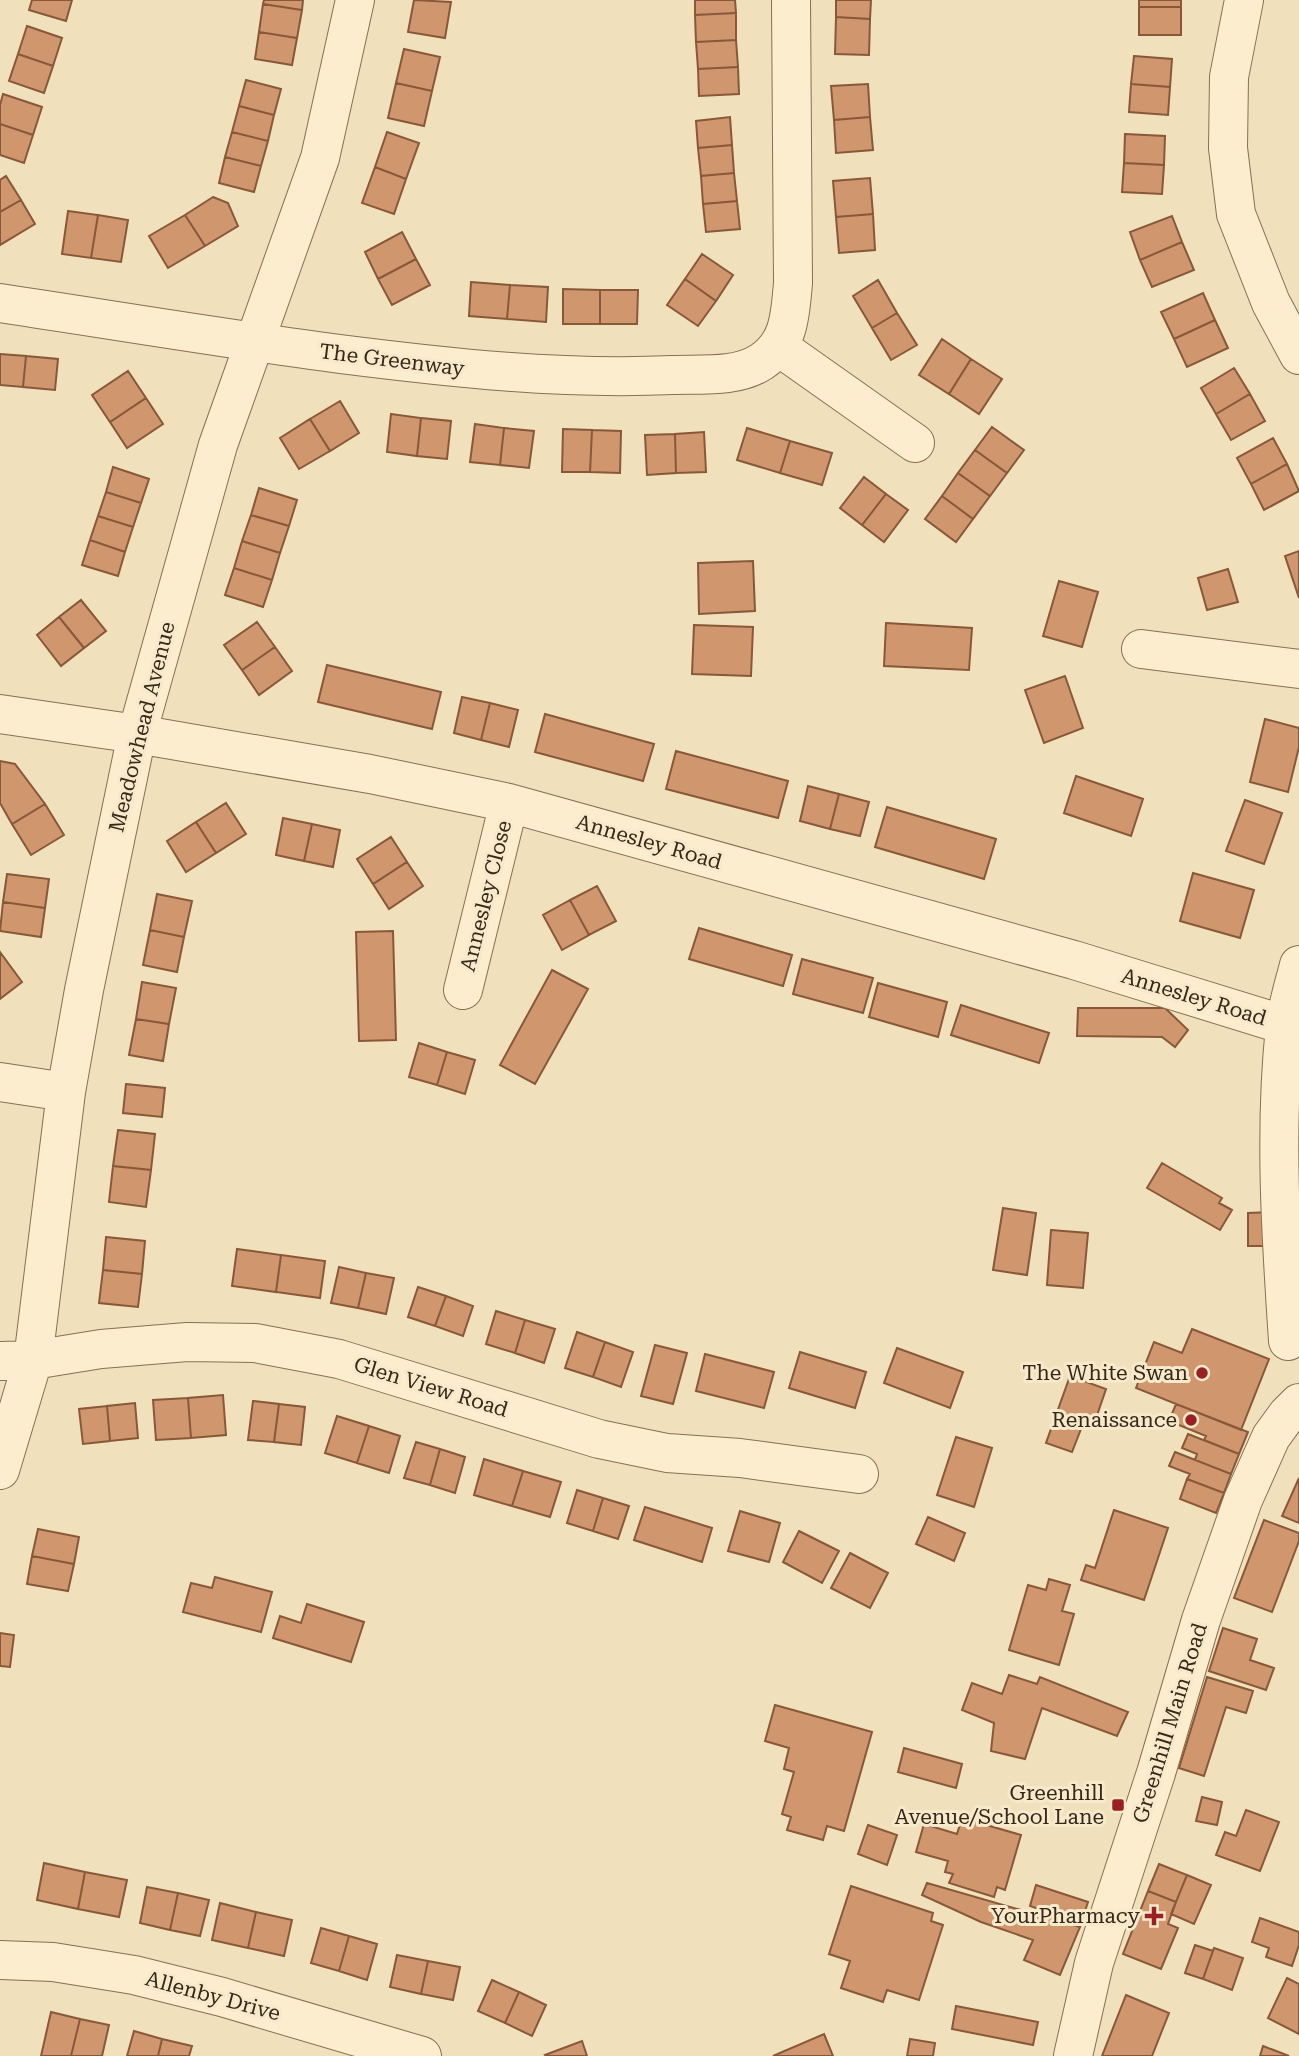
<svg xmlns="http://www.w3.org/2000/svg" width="1299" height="2056" viewBox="0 0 1299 2056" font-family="'Roboto Serif',serif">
  <rect width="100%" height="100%" fill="#f0e0bb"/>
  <path fill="#d0976f" stroke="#885839" stroke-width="2" d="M32 0H72L66 21 29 10Z
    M264 0H303L302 10 263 4Z
    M414 0 451 2 445 38 408 32Z
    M695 0H735L736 13 695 15Z
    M836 0H871L870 19 836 17Z
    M1139 0H1181V7H1139Z
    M263 4 302 10 297 38 259 32Z
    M1139 7H1181V35H1139Z
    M736 13V40L696 42 695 15Z
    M836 17 870 19 869 55 835 54Z
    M27 26 62 38 53 66 18 54Z
    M259 32 297 38 292 65 255 59Z
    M736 40 738 67 698 69 696 42Z
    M404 49 440 57 432 91 396 83Z
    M18 54 53 66 44 93 9 81Z
    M1134 56 1172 59 1170 87 1131 84Z
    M738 67 739 94 699 96 698 69Z
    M246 80 281 89 274 115 239 106Z
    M396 83 432 91 424 126 388 118Z
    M868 84 870 117 834 120 831 86Z
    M1131 84 1170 87 1168 115 1129 112Z
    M3 94 42 107 33 135 0 124V105Z
    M239 106 274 115 268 141 232 132Z
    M730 117 732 145 698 148 696 121Z
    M870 117 873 150 836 153 834 120Z
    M0 124 33 135 24 163 0 155Z
    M232 132 268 141 261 166 225 157Z
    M387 132 419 143 406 179 375 167Z
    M1125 134 1165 136 1164 165 1124 163Z
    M732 145 734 173 701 176 698 148Z
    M225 157 261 166 254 192 219 183Z
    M1124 163 1164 165 1162 194 1122 192Z
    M375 167 406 179 394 214 362 203Z
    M734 173 737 201 703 204 701 176Z
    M6 176 21 200 0 212V180Z
    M870 178 873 214 836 217 833 181Z
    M213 197 228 203 238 226 205 246 185 215Z
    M21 200 35 224 0 245V212Z
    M737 201 740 229 706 232 703 204Z
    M68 211 98 215 91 258 62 254Z
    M873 214 875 250 839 253 836 217Z
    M98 215 128 220 121 262 91 258Z
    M185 215 205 246 168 268 149 236Z
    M1172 216 1182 242 1140 260 1130 232Z
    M402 232 416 259 378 279 365 252Z
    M1182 242 1194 270 1152 287 1140 260Z
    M702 254 733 275 716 301 685 279Z
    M416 259 430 285 392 305 378 279Z
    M685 279 716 301 698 326 667 305Z
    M878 280 897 313 872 328 853 296Z
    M471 282 510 285 507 319 469 316Z
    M510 285 548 287 546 322 507 319Z
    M563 289 600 290V324H563Z
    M600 290H638L637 324H600Z
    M1203 293 1215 320 1174 339 1161 312Z
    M897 313 917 345 891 360 872 328Z
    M1215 320 1228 348 1187 367 1174 339Z
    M942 339 971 359 949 394 919 375Z
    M0 354 26 356 23 387 0 385Z
    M26 356 58 359 55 390 23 387Z
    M971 359 1002 379 979 414 949 394Z
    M1234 368 1250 394 1216 414 1201 388Z
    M128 371 146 398 110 422 92 395Z
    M1250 394 1265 421 1231 440 1216 414Z
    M146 398 163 424 127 448 110 422Z
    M340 401 359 433 330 451 310 419Z
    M391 414 421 418 417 456 387 452Z
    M421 418 451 421 447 459 417 456Z
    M310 419 330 451 299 469 280 438Z
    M475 424 504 428 500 465 470 462Z
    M992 427 1024 450 1007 473 975 450Z
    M504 428 534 431 529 468 500 465Z
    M747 428 790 441 780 473 737 460Z
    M563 429 592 430 590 472H562Z
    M592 430 621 431 620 473 590 472Z
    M704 432 706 472 676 473 675 434Z
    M675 434 676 473 647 475 645 435Z
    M1273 438 1287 464 1251 484 1237 458Z
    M790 441 832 453 822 485 780 473Z
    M975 450 1007 473 990 496 958 473Z
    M1287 464 1299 491 1264 510 1251 484Z
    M113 467 149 479 141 503 106 492Z
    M958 473 990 496 973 519 942 496Z
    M864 477 886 494 862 525 840 508Z
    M259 488 297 500 289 526 251 515Z
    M106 492 141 503 133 527 98 516Z
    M886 494 908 510 884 542 862 525Z
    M942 496 973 519 956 542 925 519Z
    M251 515 289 526 280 553 242 541Z
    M98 516 133 527 125 552 90 540Z
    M90 540 125 552 118 576 82 565Z
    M242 541 280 553 272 580 234 568Z
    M1299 551V598L1285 556Z
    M753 561 755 611 699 614 698 563Z
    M234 568 272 580 263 607 225 595Z
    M1228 569 1238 602 1207 610 1198 578Z
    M1059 581 1098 592 1082 647 1043 636Z
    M81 600 106 631 84 648 59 617Z
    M59 617 84 648 61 666 37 635Z
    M257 622 275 647 242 670 224 645Z
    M886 623 972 628 969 670 884 666Z
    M694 625 753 627 751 676 692 674Z
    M275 647 292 671 259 695 242 670Z
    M327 665 441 692 432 729 318 702Z
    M1065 676 1083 728 1044 743 1025 690Z
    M462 697 490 703 481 740 454 733Z
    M490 703 518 710 509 747 481 740Z
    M545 714 654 744 643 781 535 752Z
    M1265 719 1299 728V747L1288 792 1250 782Z
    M676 751 788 781 778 818 666 789Z
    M0 761 15 764 45 804 12 824 0 803Z
    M1076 776 1143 799 1131 836 1064 813Z
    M808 786 839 794 830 829 800 821Z
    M839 794 869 802 860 836 830 829Z
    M1245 800 1282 813 1264 864 1226 851Z
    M226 803 246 834 216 853 196 822Z
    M45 804 64 835 31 855 12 824Z
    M887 807 996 839 984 879 875 847Z
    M283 818 312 824 304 861 276 855Z
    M196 822 216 853 186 872 167 841Z
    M312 824 340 830 333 867 304 861Z
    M391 837 407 862 373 884 357 859Z
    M407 862 423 886 389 909 373 884Z
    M1193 873 1254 890 1240 938 1180 921Z
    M7 874 49 879 45 908 3 902Z
    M597 886 616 921 589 935 570 900Z
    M157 894 192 901 184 937 150 930Z
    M570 900 589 935 562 950 543 915Z
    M3 902 45 908 41 937 0 931Z
    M699 928 792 955 783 986 689 959Z
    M150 930 184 937 177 972 143 965Z
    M393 931 396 1040 359 1041 356 932Z
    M0 952 22 982 0 999Z
    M802 959 873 978 863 1013 793 994Z
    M552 970 588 989 535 1084 500 1065Z
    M142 982 176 988 169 1024 136 1019Z
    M878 983 947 1002 938 1037 869 1017Z
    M961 1005 1049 1033 1039 1063 951 1035Z
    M1078 1008H1165L1188 1030 1175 1047 1162 1037 1077 1036Z
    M136 1019 169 1024 163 1061 129 1055Z
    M419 1043 447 1052 437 1085 409 1077Z
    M447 1052 475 1060 465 1094 437 1085Z
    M126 1084 165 1088 162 1117 123 1113Z
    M118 1130 155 1134 151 1170 113 1166Z
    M1162 1163 1222 1198 1219 1203 1232 1210 1220 1230 1147 1188Z
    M113 1166 151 1170 146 1207 109 1202Z
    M1003 1208 1036 1213 1027 1275 993 1270Z
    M1273 1212 1274 1246H1248V1213Z
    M1051 1230 1088 1233 1083 1288 1047 1285Z
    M106 1237 145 1241 142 1274 103 1270Z
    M237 1249 281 1255 276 1292 232 1286Z
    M281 1255 325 1261 320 1298 276 1292Z
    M339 1267 366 1273 358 1308 331 1303Z
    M103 1270 142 1274 138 1307 99 1303Z
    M366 1273 394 1278 386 1314 358 1308Z
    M418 1287 446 1296 435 1326 408 1317Z
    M446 1296 473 1306 463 1336 435 1326Z
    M496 1311 525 1320 515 1353 486 1344Z
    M525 1320 555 1329 544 1363 515 1353Z
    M1192 1329 1269 1359 1241 1430 1136 1388 1154 1342 1182 1353Z
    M577 1332 605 1342 593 1377 565 1368Z
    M605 1342 633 1352 621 1387 593 1377Z
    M655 1345 687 1353 673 1404 641 1396Z
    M897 1348 963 1372 950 1408 884 1383Z
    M800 1352 866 1372 855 1408 789 1388Z
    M705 1354 774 1372 764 1408 696 1391Z
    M1070 1376 1106 1389 1093 1427 1083 1424 1072 1452 1046 1443Z
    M223 1395 226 1435 191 1438 188 1398Z
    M188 1398 191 1438 156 1440 153 1400Z
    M253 1401 279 1404 274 1442 248 1440Z
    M135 1403 138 1438 110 1441 107 1406Z
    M279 1404 305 1407 301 1445 274 1442Z
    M1176 1404 1248 1432 1239 1454 1204 1440 1206 1436 1169 1421Z
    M107 1406 110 1441 83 1444 79 1409Z
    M337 1416 369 1426 357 1463 325 1453Z
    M369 1426 400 1436 389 1473 357 1463Z
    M1188 1434 1239 1454 1231 1474 1195 1460 1197 1454 1182 1448Z
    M956 1437 992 1448 974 1507 937 1495Z
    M416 1442 440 1449 430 1485 404 1478Z
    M440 1449 465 1457 455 1493 430 1485Z
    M1175 1452 1231 1474 1224 1493 1187 1479 1190 1474 1169 1466Z
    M484 1459 523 1471 512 1506 474 1495Z
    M523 1471 561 1482 550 1517 512 1506Z
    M1299 1478V1523L1282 1516Z
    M1187 1479 1224 1493 1216 1513 1180 1499Z
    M577 1490 603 1498 593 1531 567 1523Z
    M603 1498 629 1506 618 1539 593 1531Z
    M645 1507 712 1528 702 1562 634 1540Z
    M1114 1510 1168 1528 1144 1600 1081 1580 1086 1565 1095 1568Z
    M740 1511 780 1523 769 1562 728 1551Z
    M928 1517 965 1533 954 1561 916 1544Z
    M1264 1520 1299 1533V1541L1272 1612 1234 1598Z
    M38 1529 79 1537 74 1564 32 1556Z
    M799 1531 839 1551 822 1583 783 1562Z
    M850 1553 888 1573 870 1608 831 1588Z
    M32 1556 74 1564 68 1591 27 1584Z
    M215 1577 272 1592 261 1632 183 1612 191 1583 212 1588Z
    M1049 1579 1070 1585 1062 1611 1074 1614 1059 1665 1009 1650 1028 1585 1046 1590Z
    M307 1604 364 1622 351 1662 273 1638 280 1616 301 1623Z
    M1223 1628 1257 1639 1250 1660 1274 1668 1266 1690 1209 1671Z
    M0 1633 14 1635 10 1667 0 1666Z
    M1009 1675 1037 1684 1040 1677 1128 1712 1117 1736 1042 1708 1025 1759 991 1751 994 1723 962 1710 972 1683 1002 1694Z
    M1207 1677 1253 1691 1246 1713 1226 1707 1204 1776 1179 1768Z
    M775 1705 872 1732 844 1831 827 1826 823 1840 787 1830 791 1817 782 1814 794 1772 784 1769 789 1748 765 1741Z
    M904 1748 962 1764 956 1788 898 1772Z
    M1202 1797 1222 1802 1217 1825 1196 1821Z
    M1246 1810 1279 1822 1260 1871 1216 1855 1225 1832 1236 1836Z
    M962 1818 1021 1835 1005 1890 997 1887 994 1897 949 1883 953 1874 945 1872 948 1861 916 1852 924 1824 957 1834Z
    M868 1825 897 1835 887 1865 858 1854Z
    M44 1863 85 1872 78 1909 37 1900Z
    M1159 1864 1187 1875 1176 1902 1148 1891Z
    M85 1872 127 1880 119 1917 78 1909Z
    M1187 1875 1211 1885 1194 1924 1171 1914Z
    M927 1883 1080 1927 1060 1975 1024 1960 1033 1940 981 1922 922 1895Z
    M1036 1885 1088 1902 1080 1927 1051 1917 1052 1914 1030 1906Z
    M851 1886 933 1913 931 1921 943 1925 919 2000 887 1990 883 2002 841 1988 850 1961 829 1954Z
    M147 1887 178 1893 170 1930 140 1923Z
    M1148 1891 1176 1902 1168 1924 1178 1928 1161 1969 1123 1954Z
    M178 1893 209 1900 200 1936 170 1930Z
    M220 1903 256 1912 248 1948 212 1940Z
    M256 1912 292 1920 284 1956 248 1948Z
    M1260 1918 1299 1932V1945L1292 1966 1266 1957 1269 1948 1252 1942Z
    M321 1928 349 1936 339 1971 311 1963Z
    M349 1936 377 1944 367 1980 339 1971Z
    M1195 1945 1213 1951 1203 1979 1185 1973Z
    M1214 1948 1243 1958 1232 1990 1203 1979Z
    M397 1955 428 1961 421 1994 390 1987Z
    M428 1961 460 1967 453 2000 421 1994Z
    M1287 1978 1299 1984V2034L1268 2018Z
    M492 1980 519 1992 505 2023 478 2011Z
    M519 1992 546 2005 532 2036 505 2023Z
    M1126 1995 1169 2013 1152 2056H1102Z
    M956 2006 1038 2022 1033 2045 952 2029Z
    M51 2012 80 2019 71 2056H41Z
    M80 2019 109 2025 102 2056H71Z
    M134 2031 162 2039 158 2056H127Z
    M824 2034 833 2056H773Z
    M162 2039 192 2046 189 2056H158Z
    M910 2039 935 2043 933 2056H907Z
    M582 2041 587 2056H546L545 2055Z
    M1263 2046 1289 2056H1260Z"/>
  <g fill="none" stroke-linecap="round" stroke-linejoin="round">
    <g stroke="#886f54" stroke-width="40">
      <path id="minor" d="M1244 0 1229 77 1228 148 1236 214 1271 303 1299 355
        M0 303C113 320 227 339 340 354 451 368 561 380 673 375 701 374 736 378 761 362 790 343 790 315 793 283L791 0
        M779 347 915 443
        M1141 649 1299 669
        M0 714 137 734 370 774 509 803 1074 960 1285 1025
        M463 990 509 803
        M0 1082 66 1092
        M1288 1341C1281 1237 1274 1131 1285 1027 1287 1006 1294 985 1299 965
        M0 1361 33 1360 101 1349 187 1342 255 1343 339 1359 599 1439 667 1453 740 1458 859 1474
        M0 1470 33 1360 66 1092 84 990 137 734 218 445 320 158 355 0
        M0 1960 53 1962 134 1975 222 1997 422 2056
        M1073 2056 1094 1963 1156 1773 1201 1620 1243 1500 1271 1437 1287 1415 1299 1403"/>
    </g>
    <use href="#minor" stroke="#fbedce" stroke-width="38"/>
  </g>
  <g fill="#992123" stroke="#f7eacb" stroke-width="2.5">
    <circle cx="1202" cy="1373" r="7"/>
    <circle cx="1191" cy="1420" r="7"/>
    <rect x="1111" y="1798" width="14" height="14" rx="3.5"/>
    <path d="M1150.5 1905.5h7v7h7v7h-7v7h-7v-7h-7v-7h7z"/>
  </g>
  <g text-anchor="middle" stroke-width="6" stroke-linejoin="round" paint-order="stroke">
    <g font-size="21" fill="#36271a" stroke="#f7eacb">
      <text transform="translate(392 360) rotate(7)" y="7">The Greenway</text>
      <text transform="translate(142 727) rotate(-76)" y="7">Meadowhead Avenue</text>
      <text transform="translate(649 842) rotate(16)" y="7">Annesley Road</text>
      <text transform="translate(486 896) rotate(-76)" y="7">Annesley Close</text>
      <text transform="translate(1194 997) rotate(17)" y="7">Annesley Road</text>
      <text transform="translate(431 1387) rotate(17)" y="7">Glen View Road</text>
      <text transform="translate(1170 1723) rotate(-73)" y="7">Greenhill Main Road</text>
      <text transform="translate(213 1996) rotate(15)" y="7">Allenby Drive</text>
    </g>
    <g font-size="21" fill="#36271a" stroke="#f7eacb" text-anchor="end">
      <text x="1188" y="1380">The White Swan</text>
      <text x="1177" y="1427">Renaissance</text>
      <text x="1104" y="1800">Greenhill<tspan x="1104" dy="24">Avenue/School Lane</tspan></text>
      <text x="1140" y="1923">YourPharmacy</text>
    </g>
  </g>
</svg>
